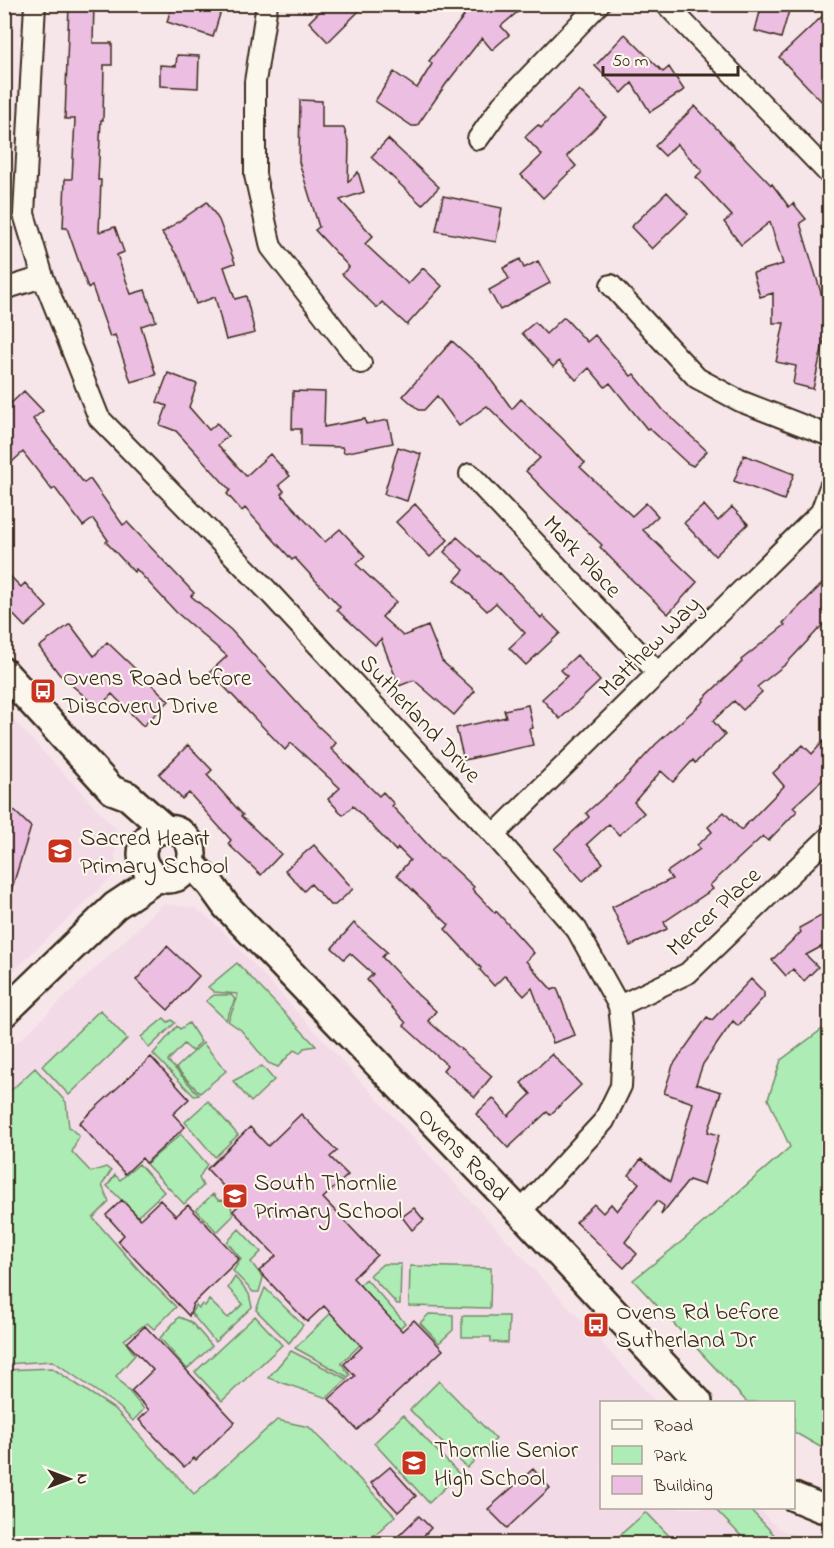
<svg xmlns="http://www.w3.org/2000/svg" width="834" height="1548" viewBox="0 0 834 1548" font-family="'Indie Flower',sans-serif">
  <rect width="100%" height="100%" fill="#f6e6e9"/>
  <filter id="ink" filterUnits="userSpaceOnUse"><feTurbulence type="fractalNoise" baseFrequency=".0167" numOctaves="2"/><feDisplacementMap in="SourceGraphic" scale="12" xChannelSelector="R" yChannelSelector="G"/><feConvolveMatrix kernelMatrix="1 2 1 2 8 2 1 2 1" color-interpolation-filters="sRGB"/></filter>
  <g filter="url(#ink)">
    <path fill="#f3dae7" d="M5 711 116 829 115 874 5 979Z
      M163 904 196 908 220 928 656 1402H602V1508H758L777 1528 816 1543 5 1544V1054Z"/>
    <path fill="#adecb4" stroke="#748b69" stroke-width="1.5" d="M237 963 316 1046 304 1048 300 1053 294 1050 278 1067 268 1063 241 1030 228 1021 237 999V994L214 992 208 987Z
      M214 995H231L235 999 226 1020 206 1001Z
      M100 1010 127 1039 69 1095 42 1066Z
      M164 1018 168 1022 172 1020 175 1023 149 1048 141 1037Z
      M189 1023 201 1042 192 1051 184 1044 168 1061 199 1095 194 1096 153 1054 177 1026 180 1029Z
      M829 1024V1452L794 1432V1402H747L633 1280 681 1242 790 1147 768 1099 781 1060Z
      M203 1043 226 1071 200 1093 176 1068Z
      M262 1066 274 1080 251 1102 233 1081Z
      M35 1068 66 1102 69 1127 79 1136 72 1152 91 1172 106 1167 111 1171 102 1185 109 1202 93 1218 139 1270 176 1307 154 1329 147 1323 124 1340 135 1355 116 1376 144 1409 133 1421 119 1407 53 1361 5 1364V1096Z
      M208 1101 238 1135 215 1157 185 1122Z
      M181 1134 207 1164 199 1178 203 1186 184 1204 146 1164Z
      M139 1164 164 1192 138 1216 107 1186 115 1175 120 1180Z
      M213 1194 218 1200 230 1201 233 1216 217 1232 196 1210Z
      M239 1229 261 1252 251 1262 263 1278 259 1292H253L233 1271 241 1259 227 1242Z
      M383 1264H401L400 1304H397L370 1275Z
      M410 1266 491 1268 490 1308 409 1306Z
      M235 1277 249 1294 252 1307 215 1342 191 1313 196 1305 199 1308 202 1304 205 1306 209 1300 228 1318 243 1304 228 1288Z
      M366 1279 405 1323 387 1340 376 1330 341 1363 350 1375 348 1377 295 1348Z
      M265 1288 303 1325 289 1343 256 1310Z
      M429 1314 453 1315V1330L439 1343 420 1323Z
      M255 1316 282 1345 222 1401 195 1372Z
      M462 1316H509L508 1343 491 1342V1337H462Z
      M179 1317 191 1322 212 1346 187 1369 160 1338Z
      M291 1351 347 1379 327 1398 268 1378Z
      M52 1368 116 1410 194 1494 277 1420 309 1427 395 1516 366 1543H5V1370Z
      M439 1381 496 1439 467 1468 410 1410Z
      M403 1415 459 1474 429 1503 374 1443Z
      M714 1508H749L782 1543H748Z
      M645 1513 648 1514 676 1543H611Z"/>
    <path fill="#ecbee1" stroke="#3b2a1e" stroke-width="1.5" d="M69 4H94L93 43H112V65H104L103 120H101L98 180H101L99 232 115 227 124 252 117 255 131 294 145 290 156 321 141 326 156 375 131 382 115 335 110 337 92 286 88 288 67 228H63L65 179H72L75 119H65Z
      M172 4H223L213 37 167 22Z
      M327 4H366L328 42 309 22Z
      M472 4H527L501 26 509 35 492 50 482 38 446 84 417 126H412L375 101 394 72 417 88 432 64 429 61 464 16 462 13Z
      M762 4H791L781 38 755 31Z
      M830 9V110L779 57Z
      M625 34 663 72 669 67 684 90 650 112 632 83 622 93 595 66Z
      M177 55 199 56 198 88 160 86V65L176 66Z
      M579 90 606 117 567 156 576 166 543 198 521 175 542 155 525 137 538 125 541 128Z
      M300 100 322 101V128H344L349 144 348 182 358 172 364 192 340 200 373 236 365 244 408 284 423 268 442 286 407 325 382 302 377 308 342 274 349 267 315 230 319 227 299 162Z
      M695 106 771 185 772 184 789 207 793 203 806 219 800 223 822 296H827V340H824L813 389 793 384 796 366 776 362 784 323H773V293L760 297 753 273 783 264 770 222 741 245 724 222 732 216 696 177 702 171 677 144 665 156 655 146Z
      M388 139 439 187 422 205 371 157Z
      M667 192 688 214 652 249 631 227Z
      M443 196 502 208 496 242 436 231Z
      M207 202 219 220 235 263 224 267 235 299 246 296 255 333 226 340 215 297 196 304 180 260 162 233Z
      M520 259 524 268 538 261 550 283 500 310 489 290 509 279 503 268Z
      M564 317 587 342 595 335 631 376 634 374 664 411 707 451 693 466 687 463 649 428 647 429 610 383 605 387 589 368 576 380 559 361 553 367 522 333 535 322 546 334Z
      M452 341 483 369 512 409 521 399 562 438 585 463 580 467 632 516 646 503 658 516 643 530 697 582 668 614 631 579 600 547 602 545 550 496 526 471 540 458 487 406 459 426 437 396 424 410H419L403 396Z
      M168 373 197 384 189 407 209 430 217 423 228 436 218 445 246 476 270 454 290 476 279 485 284 491 281 494 325 542 340 529 365 556 356 564 396 602 382 617 403 636 428 626 442 661 475 691 454 715 414 680 399 686 381 639 375 645 337 610 340 607 295 558 292 560 245 508 242 511 227 494 230 490 176 431 160 425 167 406 157 402Z
      M24 391 43 411 33 419 84 483 90 479 123 525 127 522 194 593 191 596 231 630 317 725 336 743 331 749 379 796 383 792 394 804 392 806 441 859 443 858 474 887 472 889 495 913 496 911 534 953 526 961 552 990 557 988 575 1035 553 1043 532 988 524 996 505 975 494 986 480 970 481 968 445 929 449 925 397 875 410 860 398 848 396 851 353 806 343 815 328 799 340 788 291 743 285 750 210 672 227 656 176 612 136 569 134 572 106 542 108 540 93 519 83 526 55 488 52 490 23 452 12 462 4 454V410Z
      M293 391 325 392 324 427 365 419 366 424 388 420 393 443 344 453 342 447 301 446V429H292Z
      M398 447 421 454 407 501 384 494Z
      M744 455 794 474 784 500 734 481Z
      M415 504 448 540 430 557 396 522Z
      M704 505 718 521 732 507 748 524 715 556 684 523Z
      M457 537 499 574 500 573 541 618 543 616 560 633 526 665 509 648 525 633 496 603 487 611 455 580 464 570 444 552Z
      M4 570 21 587 25 583 47 607 25 627 4 605Z
      M830 576V617L786 664 757 687 762 692 743 710 734 701 713 721 725 735 695 763 693 760 673 782 661 771 634 802 644 813 619 835 609 824 587 844 603 863 583 881 554 849 589 817 586 813 622 781 656 744 704 701 703 699 742 662 741 660 785 625 783 623Z
      M70 624 94 656 107 642 169 701 143 726 112 694 98 708 59 674 39 647Z
      M577 655 600 681 560 719 542 699 567 676 561 670Z
      M528 705 533 728 529 729 533 745 464 760 456 728 506 717 504 710Z
      M830 734V773L793 807 797 811 768 841 763 836 710 885 713 889 664 922 667 929 630 946 612 907 672 879 667 872 700 849 697 845 712 832 708 827 724 812 741 830 784 786 773 773 803 745 812 754Z
      M188 745 212 770 207 775 243 815 241 816 281 854 261 875 228 844 231 840 189 793 182 799 159 774Z
      M4 801 31 827 8 901H4Z
      M314 845 353 889 335 905H330L311 884 304 891 285 870Z
      M830 911V942L806 955 818 967 804 981 793 969 786 976 772 960 801 932 799 928Z
      M354 923 387 952 382 957 417 994 436 1011 428 1021 492 1076 475 1097 443 1070 447 1065 404 1026 406 1023 367 980 373 974 350 953 344 959 332 948Z
      M167 946 199 976 168 1010 136 980Z
      M751 979 764 992V997L738 1026 733 1021 703 1064 696 1084 721 1092 708 1132 719 1135 704 1185 689 1180 661 1215 664 1206 657 1201 625 1242 637 1254 624 1268 576 1222 594 1204 603 1213 611 1204 617 1211 639 1183 629 1175 641 1159 670 1182 693 1103 664 1093 673 1065 707 1017 712 1020Z
      M552 1054 581 1085 550 1115 547 1112 508 1148 476 1114 493 1098 508 1116 531 1094 521 1083Z
      M151 1057 189 1099 173 1114 185 1127 146 1163 142 1158 125 1174 79 1123Z
      M301 1114 337 1151 330 1157 348 1175 323 1198 377 1255 353 1278 402 1331 414 1320 443 1350 357 1430 329 1399 355 1376 344 1364 362 1347 324 1306 307 1322 259 1271 276 1256 233 1211 240 1204 207 1169 250 1127 268 1146Z
      M122 1200 140 1219 160 1200 176 1216 188 1205 239 1259 193 1304 189 1316 118 1241 124 1235 106 1215Z
      M414 1208 424 1220 412 1230 402 1217Z
      M145 1326 235 1422 196 1460 194 1458 184 1467 139 1420 149 1410 131 1391 153 1370 127 1343Z
      M390 1467 416 1496 398 1512 371 1483Z
      M533 1469 550 1488 507 1528 488 1509Z
      M419 1516 431 1528 416 1544H390Z"/>
    <g fill="none" stroke-linecap="round" stroke-linejoin="round">
      <g stroke="#3b2a1e" stroke-width="24">
        <path id="street" d="M35 4 24 214 43 277 99 418 267 590 494 835 577 930 619 1006 623 1043 621 1086 604 1121 520 1212
          M267 4 255 82V175L271 247 361 363
          M666 4 830 175
          M478 139 502 105 599 4
          M611 285 697 378 740 401 830 436
          M4 289 43 277
          M470 474 658 673
          M494 835 821 512 830 487
          M619 1006 688 973 830 836"/>
      </g>
      <g stroke="#3b2a1e" stroke-width="32">
        <g id="secondary">
          <path d="M4 672 112 790 128 796 165 829"/>
          <circle cx="167" cy="854" r="25"/>
          <path id="s1" d="M191 863 211 885 226 906 520 1212 698 1402"/>
          <path d="M4 1013 115 906 157 878"/>
          <path d="M794 1497 821 1508 830 1509"/>
        </g>
      </g>
      <use href="#street" stroke="#fbf7ec" stroke-width="20"/>
      <use href="#secondary" stroke="#fbf7ec" stroke-width="27"/>
    </g>
  </g>
  <defs>
    <g id="bus-square" transform="scale(1.35)"><rect x="-9" y="-9" width="18" height="18" rx="4" fill="#c8321e" stroke="#fbf7ec"/><path d="M-5-6H5V4H4V6H2V4H-2V6H-4V4H-5ZM-3.5-4V0h7V-4ZM-3.5 1.2v1.5H-2V1.2ZM2 1.2v1.5H3.5V1.2Z" fill="#fff"/></g>
    <g id="school-square" transform="scale(1.35)"><rect x="-9" y="-9" width="18" height="18" rx="4" fill="#c8321e" stroke="#fbf7ec"/><path d="M0-5L7-2L0 1L-7-2ZM-4 1L0 2.5L4 1V4Q0 6-4 4Z" fill="#fff"/></g>
  </defs>
  <g fill-rule="evenodd">
    <use href="#bus-square" x="43" y="691"/>
    <use href="#school-square" x="60" y="851"/>
    <use href="#school-square" x="235" y="1196"/>
    <use href="#bus-square" x="596" y="1325"/>
    <use href="#school-square" x="414" y="1463"/>
  </g>
  <g text-anchor="middle" stroke-width="4.5" stroke-linejoin="round" paint-order="stroke">
    <g font-size="24" fill="#3b2a1e" stroke="#fbf7ec">
      <text transform="translate(583 556) rotate(47)" y="8">Mark Place</text>
      <text transform="translate(649 646) rotate(-45)" y="8">Matthew Way</text>
      <text transform="translate(421 718) rotate(47)" y="8">Sutherland Drive</text>
      <text transform="translate(713 911) rotate(-43)" y="8">Mercer Place</text>
      <text dy="8" stroke="none"><textPath href="#s1" startOffset="399">Ovens Road</textPath></text>
    </g>
    <g font-size="24" fill="#3b2a1e" stroke="#fbf7ec" text-anchor="start">
      <text x="63" y="685">Ovens Road before<tspan x="63" dy="28">Discovery Drive</tspan></text>
      <text x="80" y="845">Sacred Heart<tspan x="80" dy="28">Primary School</tspan></text>
      <text x="254" y="1190">South Thornlie<tspan x="254" dy="28">Primary School</tspan></text>
      <text x="616" y="1319">Ovens Rd before<tspan x="616" dy="28">Sutherland Dr</tspan></text>
      <text x="434" y="1457">Thornlie Senior<tspan x="434" dy="28">High School</tspan></text>
    </g>
  </g>
  <rect width="834" height="1548" fill="none" stroke="#fbf7ec" stroke-width="24"/>
  <rect x="12" y="12" width="810" height="1524" fill="none" stroke="#3b2a1e" stroke-width="2" filter="url(#ink)"/>
  <rect x="600" y="1401" width="195" height="108" fill="#fbf7ec" stroke="#aea59a" stroke-width="1.5"/>
  <rect x="612" y="1420" width="30" height="9" fill="#fbf7ec" stroke="#aea59a" stroke-width="1.5"/>
  <text x="654" y="1431" font-size="18" fill="#3b2a1e">Road</text>
  <rect x="612" y="1446" width="30" height="18" fill="#adecb4" stroke="#aea59a" stroke-width="1.5"/>
  <text x="654" y="1461" font-size="18" fill="#3b2a1e">Park</text>
  <rect x="612" y="1476" width="30" height="18" fill="#ecbee1" stroke="#aea59a" stroke-width="1.5"/>
  <text x="654" y="1491" font-size="18" fill="#3b2a1e">Building</text>
  <g transform="translate(69 1479) rotate(90)" stroke="#fbf7ec" stroke-width="4.5" paint-order="stroke">
  <path d="M0-4.5L10 22L0 15L-10 22Z" fill="#3b2a1e"/>
  <text y="-9" font-size="16" font-weight="bold" text-anchor="middle" fill="#3b2a1e">N</text>
  </g>
  <path d="M603 66v9h135v-9" fill="none" stroke="#3b2a1e" stroke-width="3"/>
  <text x="612" y="66" font-size="18" fill="#3b2a1e" stroke="#fbf7ec" stroke-width="4.5" paint-order="stroke">50 m</text>
</svg>
